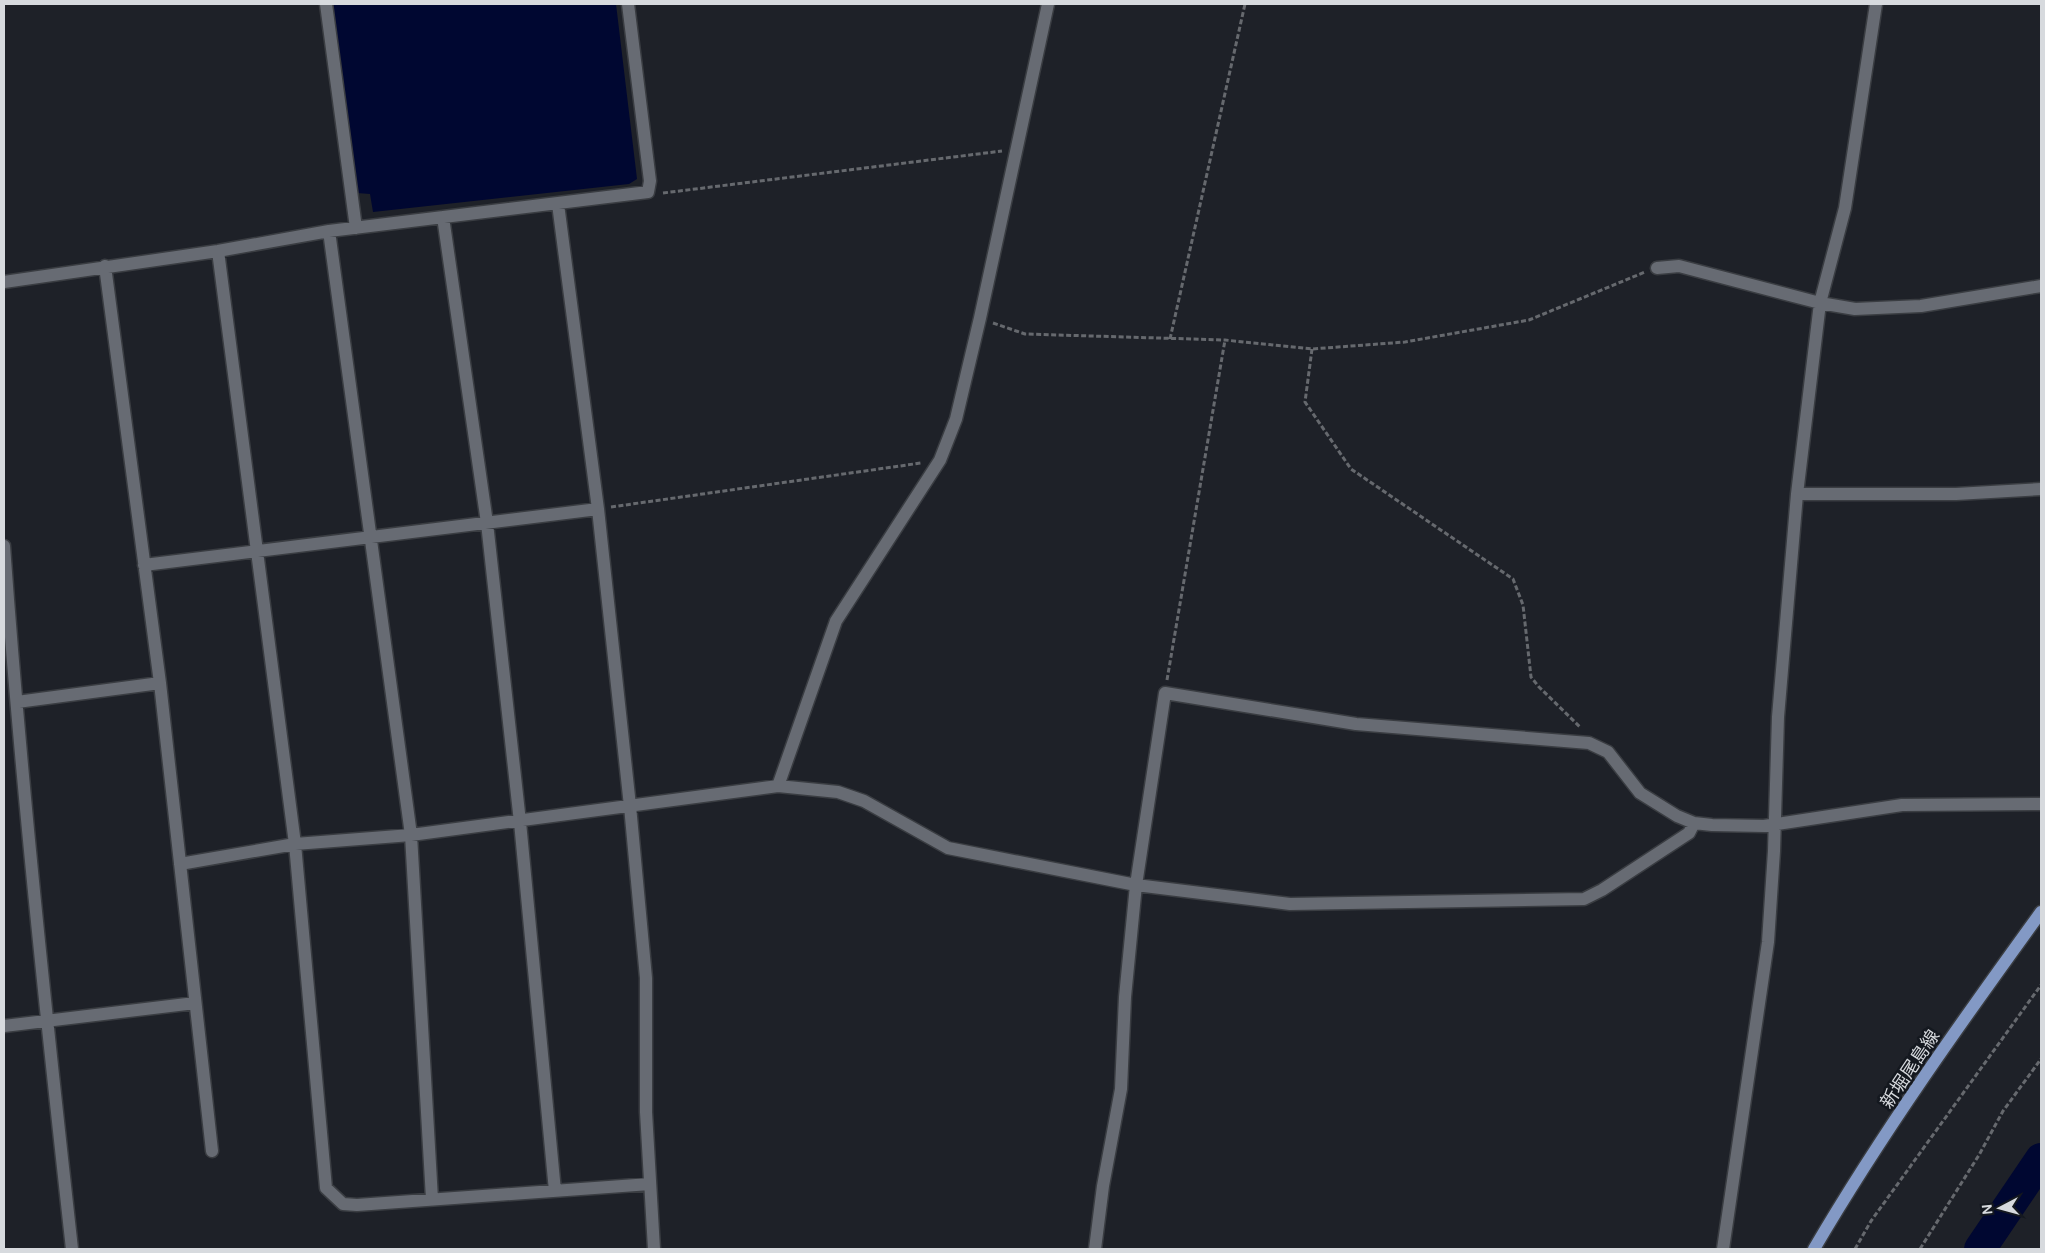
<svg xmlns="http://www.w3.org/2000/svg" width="2045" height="1253" viewBox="0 0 2045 1253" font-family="'DM Sans','Noto Sans JP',sans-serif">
  <rect width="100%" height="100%" fill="#1e2128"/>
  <path fill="#000731" d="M332 4H616L637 179 629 184 373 212 370 194 357 193Z"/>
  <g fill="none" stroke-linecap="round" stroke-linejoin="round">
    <path stroke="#000731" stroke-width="32" d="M1980 1249 2041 1159"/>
    <g stroke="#3a3d42" stroke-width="15">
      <path id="minor" d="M326 4 356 228
        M558 204 598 509 630 806 646 978V1112L654 1249
        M443 217 487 523 520 822 555 1191
        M329 231 411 835 432 1199
        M218 251 295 844 326 1188 343 1204 357 1205 650 1184
        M105 266 160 683 212 1151
        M1657 268 1679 266 1820 303 1855 309 1921 306 2041 286
        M4 282 218 251 329 231 648 192 650 181 628 4
        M1797 494H1956L2041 489
        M4 546C21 781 46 1015 72 1249
        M144 565 598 509
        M17 702 160 683
        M778 786 836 621 940 460 956 419 980 318 1048 4
        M180 864 295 844 411 835 778 786 838 792 864 801 948 848 1136 885 1290 904 1584 899 1602 890 1689 833 1694 823
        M4 1026 195 1003
        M1095 1249 1103 1186 1121 1089 1125 997 1136 885 1165 693 1356 724 1589 743 1608 752 1640 793 1677 816 1694 823 1712 825 1764 826 1902 805 2041 804
        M1723 1249 1768 942 1774 851 1778 717 1797 494 1820 303 1845 208 1876 4"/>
    </g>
    <g stroke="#3a3d42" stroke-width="15">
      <path id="major" d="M1814 1249C1882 1133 1962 1021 2041 912"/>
    </g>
    <path stroke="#66696e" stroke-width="3" stroke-dasharray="5 2.5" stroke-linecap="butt" d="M663 193 1002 151
      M993 323 1025 334 1225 340 1312 349 1405 342 1529 320 1645 272
      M1170 339 1245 4
      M1312 349 1305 402 1351 469 1513 579 1523 605 1531 677 1539 687 1580 727
      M611 507 921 463
      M1167 680 1225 340
      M1855 1249 1871 1221 2041 985
      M1920 1249 1979 1155 2003 1111 2041 1059"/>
    <use href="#minor" stroke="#676b73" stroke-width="12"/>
    <use href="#major" stroke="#8399c5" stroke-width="12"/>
  </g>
  <g text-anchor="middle" stroke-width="5" stroke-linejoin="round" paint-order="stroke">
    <g font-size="18" fill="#d7dade" stroke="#14181f">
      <text transform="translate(1910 1069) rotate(-56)" y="6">新堀尾島線</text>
    </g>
  </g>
  <rect width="2045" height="1253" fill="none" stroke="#d7dade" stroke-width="10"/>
  <g transform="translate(2000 1208) rotate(264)" stroke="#14181f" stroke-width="4" paint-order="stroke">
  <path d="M0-4L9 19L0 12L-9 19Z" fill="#d7dade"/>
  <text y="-8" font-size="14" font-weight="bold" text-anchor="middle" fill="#d7dade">N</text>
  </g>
</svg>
